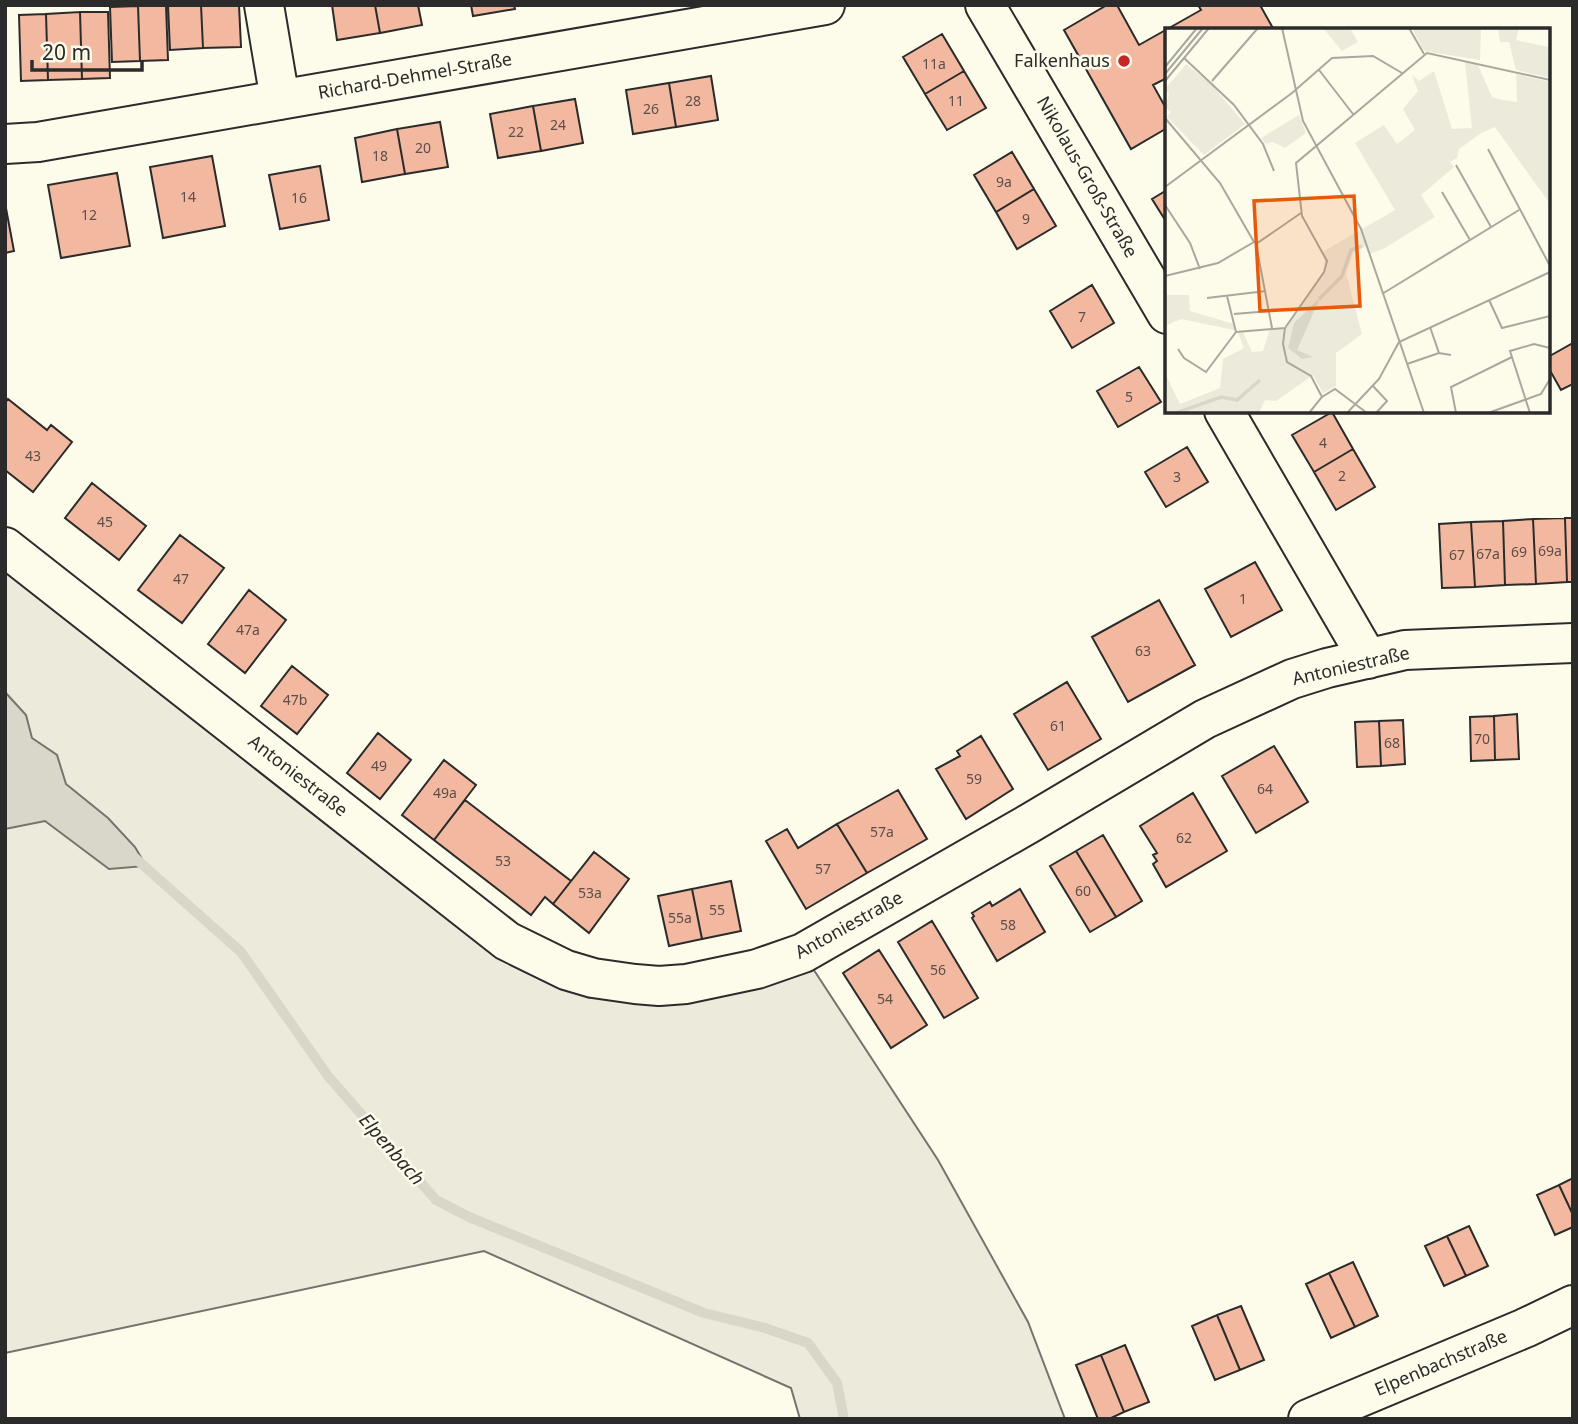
<svg xmlns="http://www.w3.org/2000/svg" width="1578" height="1424" viewBox="0 0 1578 1424" font-family="'Noto Sans',sans-serif">
  <rect width="100%" height="100%" fill="#fdfbea"/>
  <path fill="#ecebdb" stroke="#74746e" stroke-width="2" d="M5 563 568 979 808 961 938 1160 1028 1322 1065 1419H800L791 1388 484 1251 5 1353Z"/>
  <path fill="#d8d7c9" stroke="#74746e" stroke-width="2" d="M5 692 26 715 32 738 57 755 66 784 108 818 135 847 146 866 109 869 45 821 5 829Z"/>
  <g fill="none" stroke-linecap="round" stroke-linejoin="round">
    <path stroke="#d8d7c9" stroke-width="10" d="M135 858 241 952 328 1076 436 1200 469 1217 704 1313 765 1328 808 1343 837 1383 844 1419"/>
  </g>
  <path fill="#f2b8a0" stroke="#2b2b2b" stroke-width="2" d="M166 5 168 60 140 61 138 6Z
    M168 5H201L203 48 170 50Z
    M201 5H239L241 47 203 48Z
    M332 5H375L380 33 337 40Z
    M375 5H418L422 25 380 33Z
    M471 5H514L515 9 473 16Z
    M1107 5H1117L1139 45 1201 10 1198 5H1260L1274 30H1167V78L1153 85 1167 110V128L1131 149 1064 30Z
    M138 6 140 61 112 62 110 7Z
    M80 12 82 79 48 80 46 14Z
    M80 12H108L110 78 82 79Z
    M46 14 48 80 21 81 19 15Z
    M942 34 964 71 925 94 903 57Z
    M964 71 986 108 947 130 925 94Z
    M711 76 718 120 676 127 669 83Z
    M669 83 676 127 633 134 626 90Z
    M575 99 583 143 541 151 533 106Z
    M533 106 541 151 498 158 490 114Z
    M440 122 448 167 405 174 397 129Z
    M397 129 405 174 362 182 355 138Z
    M1012 152 1034 189 996 212 974 175Z
    M212 156 225 226 163 238 150 167Z
    M320 166 329 220 280 229 269 175Z
    M117 173 130 246 61 258 48 185Z
    M1034 189 1056 226 1017 249 996 212Z
    M1167 190V223L1152 199Z
    M5 203 14 251 5 253Z
    M1092 285 1114 323 1072 348 1050 311Z
    M1573 343V384L1561 390 1548 367V357Z
    M1139 367 1161 402 1118 427 1097 391Z
    M8 399 47 430 51 425 72 442 33 492 5 470V403Z
    M1332 412 1353 449 1314 472 1292 435Z
    M1187 447 1208 482 1166 507 1145 472Z
    M1353 449 1375 487 1336 510 1314 472Z
    M92 483 146 526 119 560 65 518Z
    M1565 518 1567 582 1536 584 1533 519Z
    M1565 518H1573V582H1567Z
    M1533 519 1536 584 1505 585 1503 521Z
    M1503 521 1505 585 1475 587 1471 522Z
    M1471 522 1475 587 1442 588 1439 524Z
    M180 535 224 568 182 623 138 590Z
    M1255 562 1282 610 1231 637 1205 589Z
    M249 590 286 620 245 673 208 644Z
    M1159 600 1195 665 1128 702 1092 637Z
    M292 666 328 695 297 734 261 706Z
    M1067 682 1101 739 1048 770 1014 714Z
    M1517 714 1519 759 1495 760 1494 716Z
    M1494 716 1495 760 1471 761 1470 717Z
    M1403 720 1405 764 1381 766 1379 721Z
    M1379 721 1381 766 1357 767 1355 722Z
    M378 733 411 760 380 799 347 773Z
    M981 736 1013 789 966 819 936 769 960 756 957 751Z
    M1274 746 1308 802 1256 833 1222 776Z
    M444 760 476 785 434 840 402 815Z
    M898 790 927 839 867 873 837 824Z
    M1193 793 1227 851 1166 887 1153 864 1157 861 1153 855 1157 853 1140 826Z
    M465 800 571 881 553 904 545 897 531 915 434 840Z
    M837 824 867 873 806 909 766 841 787 829 798 848Z
    M1103 835 1142 901 1116 917 1076 851Z
    M1076 851 1116 917 1090 932 1050 866Z
    M594 852 629 879 589 933 553 904Z
    M731 881 741 931 702 939 692 889Z
    M692 889 702 939 669 946 658 896Z
    M1020 889 1045 932 997 961 972 918 974 916 972 913 990 902 992 906Z
    M932 921 978 998 944 1018 898 942Z
    M879 950 927 1025 891 1048 843 973Z
    M1573 1178V1215L1559 1185Z
    M1559 1185 1573 1215V1227L1555 1235 1537 1195Z
    M1469 1226 1488 1266 1466 1276 1447 1236Z
    M1447 1236 1466 1276 1444 1286 1425 1246Z
    M1353 1262 1378 1316 1355 1327 1329 1273Z
    M1329 1273 1355 1327 1331 1338 1306 1284Z
    M1241 1306 1264 1360 1240 1370 1217 1315Z
    M1217 1315 1240 1370 1215 1380 1192 1326Z
    M1125 1345 1149 1402 1124 1412 1101 1355Z
    M1101 1355 1124 1412 1109 1419H1098L1076 1365Z"/>
  <g fill="none" stroke-linecap="round" stroke-linejoin="round">
    <g stroke="#2b2b2b" stroke-width="42">
      <path id="minor" d="M264 5 280 100
        M985 5 1167 314
        M5 144 38 142 825 5
        M1224 411 1368 659
        M5 547 507 941 566 970 593 978 635 984 659 986 686 984 757 969 803 953 1030 823 1205 719 1292 679 1327 668 1405 650 1573 643
        M1308 1419 1525 1328 1573 1305"/>
    </g>
    <use href="#minor" stroke="#fdfbea" stroke-width="38"/>
  </g>
  <circle fill="#c62828" stroke="#fdfbea" stroke-width="2.5" cx="1124" cy="61" r="7"/>
  <g text-anchor="middle" stroke-width="5" stroke-linejoin="round" paint-order="stroke">
    <g font-size="14" fill="#5d4e48">
      <text x="934" y="69">11a</text>
      <text x="693" y="106">28</text>
      <text x="956" y="106">11</text>
      <text x="651" y="114">26</text>
      <text x="558" y="130">24</text>
      <text x="516" y="137">22</text>
      <text x="423" y="153">20</text>
      <text x="380" y="161">18</text>
      <text x="1004" y="187">9a</text>
      <text x="188" y="202">14</text>
      <text x="299" y="203">16</text>
      <text x="89" y="220">12</text>
      <text x="1026" y="224">9</text>
      <text x="1082" y="322">7</text>
      <text x="1129" y="402">5</text>
      <text x="1323" y="448">4</text>
      <text x="33" y="461">43</text>
      <text x="1342" y="481">2</text>
      <text x="1177" y="482">3</text>
      <text x="105" y="527">45</text>
      <text x="1550" y="556">69a</text>
      <text x="1519" y="557">69</text>
      <text x="1488" y="559">67a</text>
      <text x="1457" y="560">67</text>
      <text x="181" y="584">47</text>
      <text x="1243" y="604">1</text>
      <text x="248" y="635">47a</text>
      <text x="1143" y="656">63</text>
      <text x="295" y="705">47b</text>
      <text x="1058" y="731">61</text>
      <text x="1482" y="744">70</text>
      <text x="1392" y="748">68</text>
      <text x="379" y="771">49</text>
      <text x="974" y="784">59</text>
      <text x="1265" y="794">64</text>
      <text x="445" y="798">49a</text>
      <text x="882" y="837">57a</text>
      <text x="1184" y="843">62</text>
      <text x="503" y="866">53</text>
      <text x="823" y="874">57</text>
      <text x="1083" y="896">60</text>
      <text x="590" y="898">53a</text>
      <text x="717" y="915">55</text>
      <text x="680" y="923">55a</text>
      <text x="1008" y="930">58</text>
      <text x="938" y="975">56</text>
      <text x="885" y="1004">54</text>
    </g>
    <g font-size="18" fill="#2b2b2b" stroke="#fdfbea" text-anchor="end">
      <text x="1110" y="67">Falkenhaus</text>
    </g>
    <g font-size="18" fill="#2b2b2b" stroke="#fdfbea">
      <text transform="translate(415 76) rotate(-10)" y="6">Richard-Dehmel-Straße</text>
      <text transform="translate(1087 177) rotate(60)" y="6">Nikolaus-Groß-Straße</text>
      <text transform="translate(1351 666) rotate(-13)" y="6">Antoniestraße</text>
      <text transform="translate(298 776) rotate(38)" y="6">Antoniestraße</text>
      <text transform="translate(849 925) rotate(-29)" y="6">Antoniestraße</text>
      <text transform="translate(1441 1363) rotate(-23)" y="6">Elpenbachstraße</text>
    </g>
    <g font-size="19" font-style="italic" fill="#2b2b2b" stroke="#fdfbea">
      <text transform="translate(392 1149) rotate(49)" y="7">Elpenbach</text>
    </g>
  </g>
  <g transform="translate(1165 28)">
    <rect width="385" height="385" fill="#fdfbea"/>
    <path d="M158 0H185L193 14 177 23ZM247 0H316L315 32 259 23ZM333 0H354L351 12 383 19 385 50 351 42 344 14H335ZM300 34 313 37 327 69 337 72 352 74 351 46 385 54V176L330 99 316 105 294 121 292 130 285 134 289 139 256 167 270 189 218 221 205 226 202 218 189 223 181 245 197 306 171 325V358L158 365 148 347 111 373 100 372 94 385H0V345L15 376 55 360 58 331 79 320 73 305 78 304 87 324 98 323 105 301 121 300 160 244 159 223 230 182 190 115 219 97 232 116 250 102 238 81 253 63 247 47 254 53 269 43 287 101 307 100ZM21 36 46 56 80 96 39 127 2 89 6 84 0 79 4 66 0 61ZM134 87 141 105 120 120 108 114 101 116 96 110ZM0 267H24L25 283 69 296V302L16 291 0 298Z" fill="#ecebdb"/>
    <path d="M155 270 132 322 148 329 137 331 123 320 129 295Z" fill="#d8d7c9"/>
    <path fill="none" stroke="#d8d7c9" stroke-width="3.5" d="M154 271 177 248 186 222 197 218M11 385 56 369 72 372 95 352"/>
    <path fill="none" stroke="#a9a89e" stroke-width="2" d="M117 0 138 93 196 201 259 385M244 0 259 26M19 30 69 77 98 116 109 143M0 39 32 0M154 42 188 86M0 46 38 0M0 53 44 0M47 53 93 0M0 90 55 155 89 214 53 235 0 248M323 121 385 238M291 137 326 199M0 159 127 65 167 30 208 28 237 45M277 164 305 212M0 177 25 215 35 241M217 266 354 182M62 268 71 304M42 270 101 263M324 272 337 300 385 288M69 286 105 283M265 299 274 325 286 327M107 300 91 216 136 185M71 304 120 300M13 321 19 330 41 344 71 304M242 336 274 325M207 357 222 373 211 385M157 369 170 361 202 385M144 385 157 369 146 348 122 334 118 316 120 300 159 244 162 233 137 188 131 135 262 25 385 52M182 385 214 351 234 314 385 244M291 385 286 359 347 329M323 385 376 366 385 351M365 385 345 323 369 316 385 320"/>
    <path fill="#e8590c" fill-opacity="0.15" stroke="#e8590c" stroke-width="3.5" d="M189 168 195 278 95 283 89 173Z"/>
    <rect width="385" height="385" fill="none" stroke="#2b2b2b" stroke-width="3.5"/>
  </g>
  <rect width="1578" height="1424" fill="none" stroke="#2b2b2b" stroke-width="14"/>
  <path d="M32 60v10h110v-10" fill="none" stroke="#2b2b2b" stroke-width="3.5"/>
  <text x="42" y="60" font-size="21" fill="#2b2b2b" stroke="#fdfbea" stroke-width="5" paint-order="stroke">20 m</text>
</svg>
